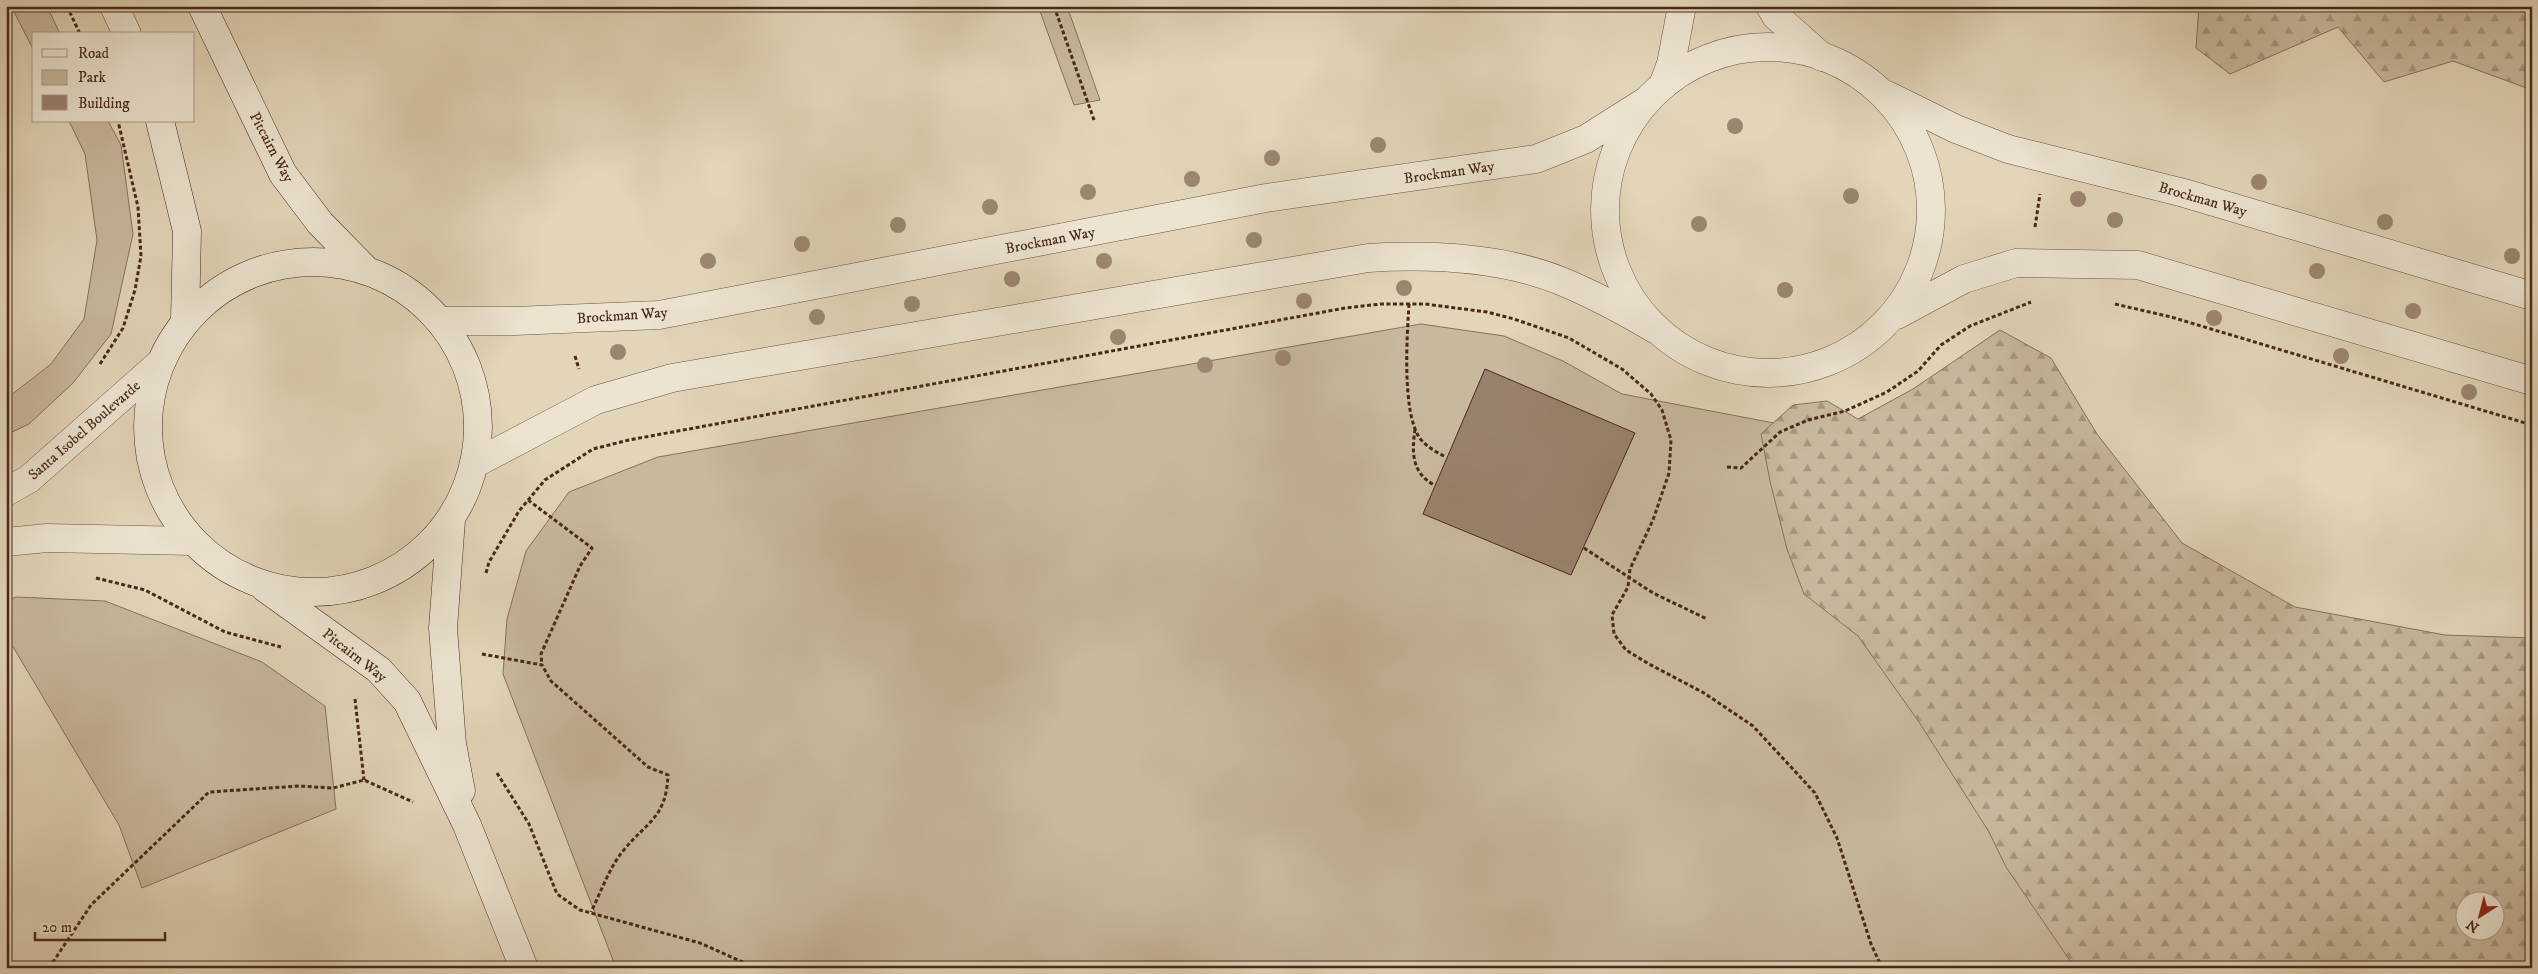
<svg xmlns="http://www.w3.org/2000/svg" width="2538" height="974" viewBox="0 0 2538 974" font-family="'IM FELL DW Pica',serif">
  <defs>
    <pattern id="forest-firs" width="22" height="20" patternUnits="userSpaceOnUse" patternTransform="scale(1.25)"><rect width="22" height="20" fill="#c8b89d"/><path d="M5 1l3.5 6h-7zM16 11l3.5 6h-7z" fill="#a4967f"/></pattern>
  </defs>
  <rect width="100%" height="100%" fill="#e2d5b8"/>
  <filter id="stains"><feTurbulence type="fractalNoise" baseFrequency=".004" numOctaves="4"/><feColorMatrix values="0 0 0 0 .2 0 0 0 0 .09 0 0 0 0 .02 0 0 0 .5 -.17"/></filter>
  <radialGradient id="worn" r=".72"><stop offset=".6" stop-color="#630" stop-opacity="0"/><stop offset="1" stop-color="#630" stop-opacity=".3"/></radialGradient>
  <path fill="#c8b89d" stroke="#88705c" d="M11 6H47L60 34H34V51Z
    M1038 6H1067L1100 100 1074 105Z
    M69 121H108L121 145 133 234 111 334 73 383 29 424 6 435V399L51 364 84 319 97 240 85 154Z
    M1421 324 1504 336 1563 361 1622 394 1826 433 2149 968H616L503 674 507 619 526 551 569 492 658 457Z
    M16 597 105 601 262 662 325 706 336 809 142 888 119 825 6 635V601Z"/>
  <path fill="url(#forest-firs)" stroke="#88705c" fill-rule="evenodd" d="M2199 6H2532V90L2453 61 2384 82 2338 27 2230 74 2196 48Z
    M2000 330 2051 358 2097 434 2182 543 2295 607 2445 635 2532 638V968H2075L2006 867 1989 832 1919 722 1858 636 1804 594 1787 549 1770 481 1761 434 1793 405 1827 401 1858 419 1913 389ZM2466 902H2496V932H2466Z"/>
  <path fill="#99826d" stroke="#49281b" d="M1485 369 1635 433 1571 575 1423 514Z"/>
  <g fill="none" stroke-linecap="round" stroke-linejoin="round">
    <g stroke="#6f5342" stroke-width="29">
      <path id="minor" d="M1770 6 1776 16 1822 57
        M1663 85 1671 64 1682 6"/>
    </g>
    <g stroke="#6f5342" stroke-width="29">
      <path id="tertiary" d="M1605 210a163 163 0 1 1 326 0a163 163 0 1 1-326 0Z
        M1887 95 1956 129 2008 149 2184 193 2532 296
        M1897 315 1964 279 2016 263 2138 265 2532 381
        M440 321H515L659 315 1266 198 1536 159 1586 139 1646 101
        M474 464 596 400 672 378 1368 258C1432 254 1501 257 1561 281 1595 295 1628 313 1660 332
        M6 492 29 479 159 364
        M6 542 47 538 192 541"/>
    </g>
    <g stroke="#49281b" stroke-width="29">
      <path id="secondary" d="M114 6 127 34
        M202 6 283 174 320 223 367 271
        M160 121 187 231 185 321
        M148 427a165 165 0 1 1 330 0a165 165 0 1 1-330 0Z
        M451 520 443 628 452 744 461 791
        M265 588 379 670 407 701 467 825 524 968"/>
    </g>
    <path stroke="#49281b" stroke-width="3" stroke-dasharray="4 2.5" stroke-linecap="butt" d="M67 6 80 34
      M1054 6 1094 120
      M2035 227 2040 194
      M1409 304C1407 336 1402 410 1419 437 1425 446 1436 452 1446 457
      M2115 304 2171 317 2532 425
      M575 356 579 369
      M100 364 123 328 135 290 141 256 138 207 118 121
      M1415 429C1412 452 1411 472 1434 485
      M1727 467 1741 468 1780 432 1808 420 1845 411 1887 392 1918 371 1941 345 1970 326 2031 302
      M528 500 592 548 580 566 541 654 542 665
      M1584 548 1653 593 1707 619
      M486 573 489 562 519 511 545 480 593 449 629 440 1345 308 1381 304H1425L1487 312 1514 319 1569 338 1622 369 1651 394 1662 410 1671 440 1669 473 1653 520 1630 569 1628 587 1612 615 1614 634 1626 650 1649 664 1704 693 1753 726 1815 793 1837 838 1871 944 1882 968
      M96 578 145 590 225 632 281 647
      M482 654 542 665 551 681 648 767 668 775C666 819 647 821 623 851 609 868 601 892 591 912
      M355 699 364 780
      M497 773 529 824 557 894 580 910 700 943 756 968
      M49 968 91 905 209 792 299 786 333 788 364 780 413 802"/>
    <use href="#minor" stroke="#ece4d1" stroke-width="28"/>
    <use href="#tertiary" stroke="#ece4d1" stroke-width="28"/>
    <use href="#secondary" stroke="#ece4d1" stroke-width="28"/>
  </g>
  <g fill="#9c8670">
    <circle cx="1735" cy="126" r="8"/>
    <circle cx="1378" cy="145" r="8"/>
    <circle cx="1272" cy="158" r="8"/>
    <circle cx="1192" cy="179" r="8"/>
    <circle cx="2259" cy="182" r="8"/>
    <circle cx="1088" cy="192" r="8"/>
    <circle cx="1851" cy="196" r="8"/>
    <circle cx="2078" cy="199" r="8"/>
    <circle cx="990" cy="207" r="8"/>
    <circle cx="2115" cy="220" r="8"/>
    <circle cx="2385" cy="222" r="8"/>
    <circle cx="1699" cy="224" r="8"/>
    <circle cx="898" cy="225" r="8"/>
    <circle cx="1254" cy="240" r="8"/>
    <circle cx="802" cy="244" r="8"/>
    <circle cx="2512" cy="256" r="8"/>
    <circle cx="708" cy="261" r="8"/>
    <circle cx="1104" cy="261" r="8"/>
    <circle cx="2317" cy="271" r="8"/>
    <circle cx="1012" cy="279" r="8"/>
    <circle cx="1404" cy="288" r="8"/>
    <circle cx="1785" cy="290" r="8"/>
    <circle cx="1304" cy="301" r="8"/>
    <circle cx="912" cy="304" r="8"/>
    <circle cx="2413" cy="311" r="8"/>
    <circle cx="817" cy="317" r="8"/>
    <circle cx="2214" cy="318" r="8"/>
    <circle cx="1118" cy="337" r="8"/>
    <circle cx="618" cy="352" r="8"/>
    <circle cx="2341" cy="356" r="8"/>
    <circle cx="1283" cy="358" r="8"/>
    <circle cx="1205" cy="365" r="8"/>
    <circle cx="2469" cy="392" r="8"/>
  </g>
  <g text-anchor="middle" stroke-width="5" stroke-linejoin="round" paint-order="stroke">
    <g font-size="15" fill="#49281b" stroke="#ece4d1">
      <text transform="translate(272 147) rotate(62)" y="5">Pitcairn Way</text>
      <text transform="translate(1449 172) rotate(-8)" y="5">Brockman Way</text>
      <text transform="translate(2203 199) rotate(16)" y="5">Brockman Way</text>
      <text transform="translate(1050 240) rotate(-11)" y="5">Brockman Way</text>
      <text transform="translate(622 315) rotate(-4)" y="5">Brockman Way</text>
      <text transform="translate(84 430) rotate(-41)" y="5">Santa Isobel Boulevarde</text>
      <text transform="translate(355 655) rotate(38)" y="5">Pitcairn Way</text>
    </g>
  </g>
  <rect width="2538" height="974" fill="none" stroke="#e2d5b8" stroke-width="25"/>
  <rect x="8" y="8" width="2523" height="959" fill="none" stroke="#49281b" stroke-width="2.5"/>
  <rect x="12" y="12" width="2513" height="949" fill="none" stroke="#49281b"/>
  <rect x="32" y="32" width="162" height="90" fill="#ece4d1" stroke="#ab9988"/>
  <rect x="42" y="49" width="25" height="8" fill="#ece4d1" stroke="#ab9988"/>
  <text x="78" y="58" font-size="15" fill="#49281b">Road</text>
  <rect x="42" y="70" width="25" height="15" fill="#c8b89d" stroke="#ab9988"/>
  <text x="78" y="82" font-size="15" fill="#49281b">Park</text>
  <rect x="42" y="95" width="25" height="15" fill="#99826d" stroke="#ab9988"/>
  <text x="78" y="108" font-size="15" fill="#49281b">Building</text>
  <g transform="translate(2480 916) rotate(216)"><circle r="24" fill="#ece4d1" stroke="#ab9988"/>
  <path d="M0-4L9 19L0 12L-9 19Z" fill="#8f2418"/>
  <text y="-8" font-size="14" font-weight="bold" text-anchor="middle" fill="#49281b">N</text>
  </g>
  <path d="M35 932v8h130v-8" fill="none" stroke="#49281b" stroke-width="2.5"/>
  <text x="42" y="932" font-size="15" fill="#49281b" stroke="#ece4d1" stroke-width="4" paint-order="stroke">20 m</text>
  <rect width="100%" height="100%" filter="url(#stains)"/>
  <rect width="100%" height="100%" fill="url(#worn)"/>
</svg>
